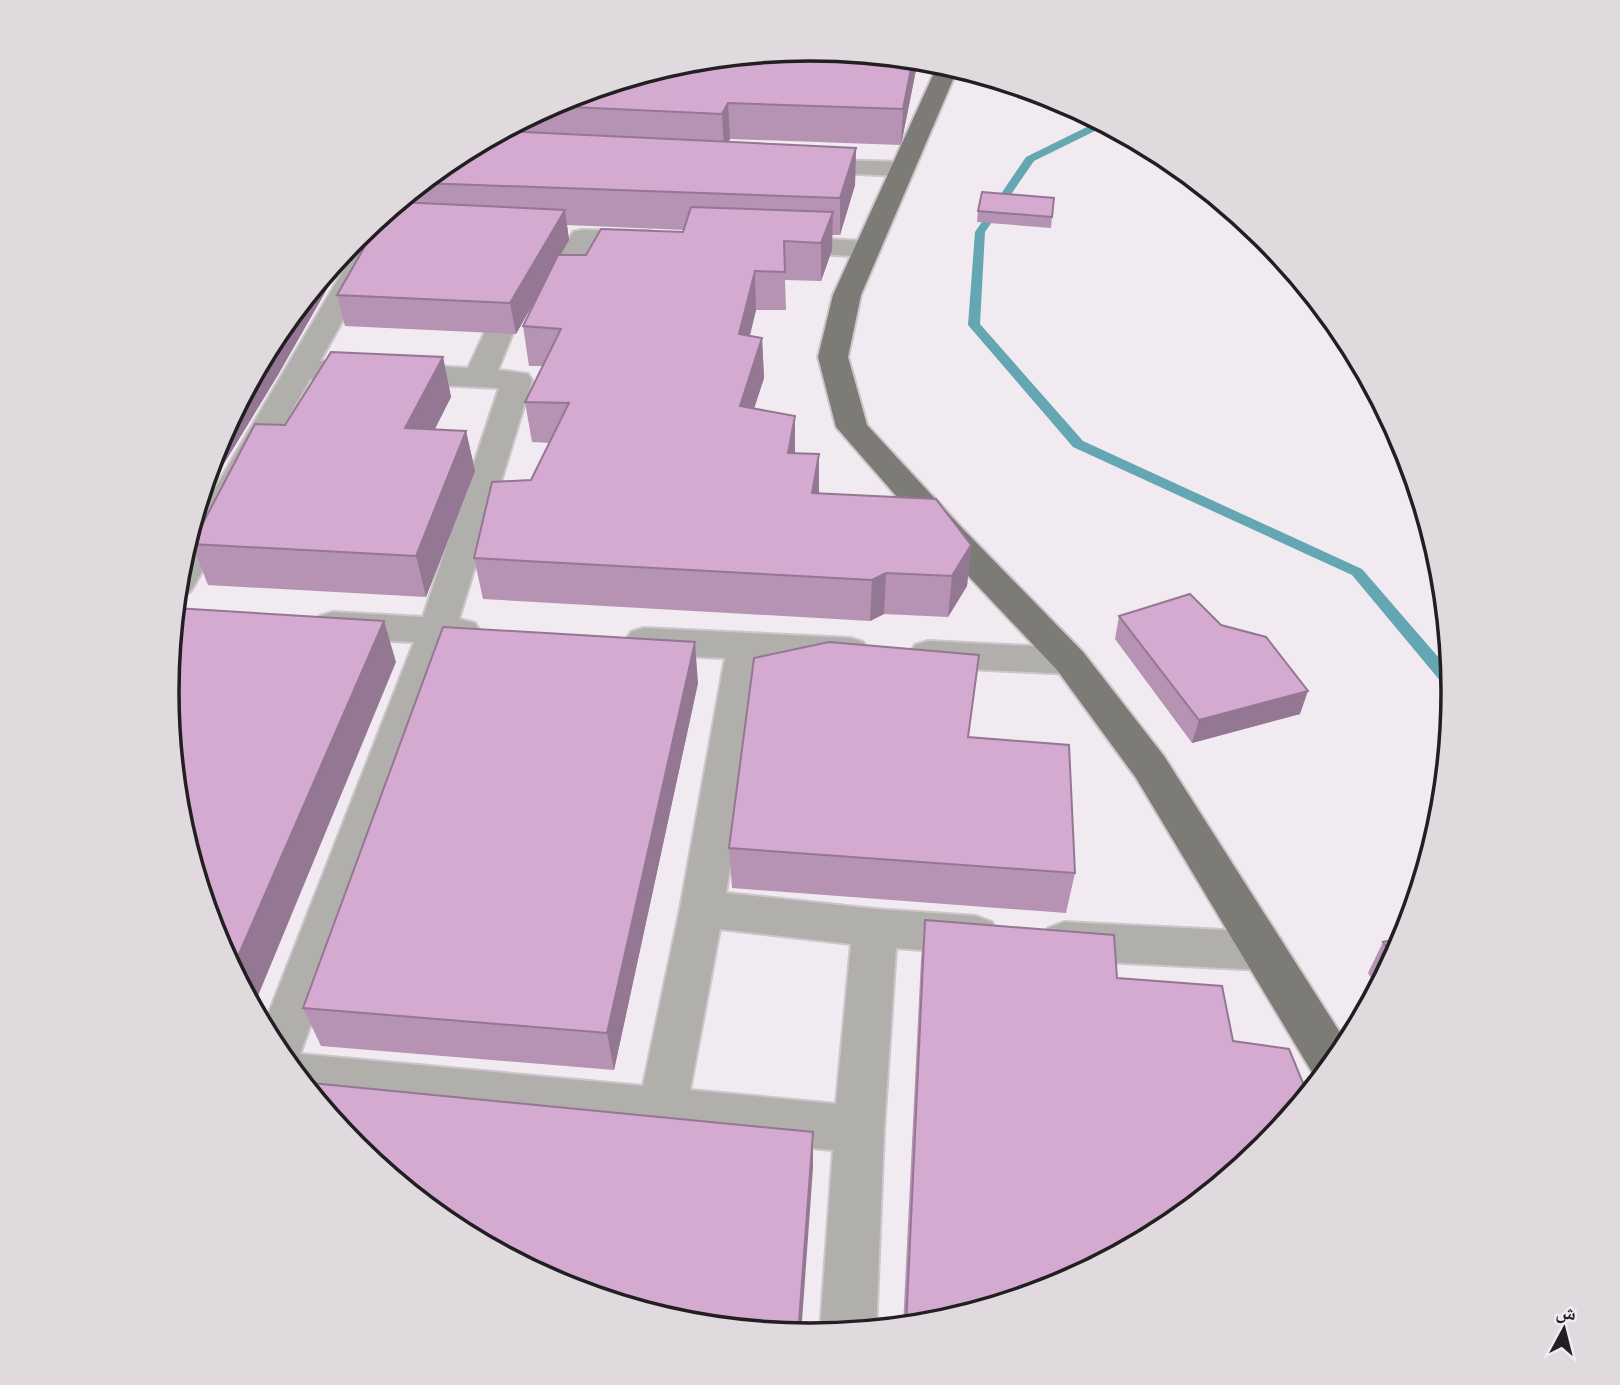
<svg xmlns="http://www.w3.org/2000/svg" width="1620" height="1385" viewBox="0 0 1620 1385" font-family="Raleway,'Noto Naskh Arabic',sans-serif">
  <rect width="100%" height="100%" fill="#f1eaf0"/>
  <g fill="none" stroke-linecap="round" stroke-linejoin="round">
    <path fill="#64a6b2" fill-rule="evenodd" d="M1099 121 1107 125 1034 161 985 232 980 324 1083 441 1362 569 1452 673 1453 691 1447 689 1352 575 1073 447 968 325 975 232 1026 157Z"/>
    <g stroke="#ccc5cb" stroke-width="4">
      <path id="street" d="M803 159 901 162 910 164 913 169 910 174 901 176 794 171 791 166 794 161Z
        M401 200 407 206 320 361 468 368 499 302 543 286 573 232 582 230 648 231 657 233 661 239 657 245 648 247 591 246 564 298 521 313 498 370 528 374 532 380 459 619 475 623 480 632 475 641 450 644 300 1054 643 1086 680 909 725 658 644 654 631 650 625 641 631 632 644 628 850 638 863 642 869 651 863 660 850 664 763 660 726 893 875 909 976 916 992 922 998 935 992 948 976 954 896 948 884 1129 876 1330 822 1335 820 1332 833 1150 316 1100 275 1050 263 1028 414 642 333 638 320 634 315 625 320 616 333 612 423 617 499 388 310 379 195 584 190 592 177 596 179 567 189 533 370 225ZM720 929 851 944 836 1104 690 1090Z
        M781 237 867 241 877 243 881 249 877 255 867 257 771 251 768 245 771 239Z
        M928 641 1070 648 1083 652 1089 661 1083 670 1070 674 928 667 915 663 909 654 915 645Z
        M1064 922 1264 932 1280 938 1287 951 1280 964 1264 970 1064 960 1048 954 1042 941 1048 928Z"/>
    </g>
    <g stroke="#ccc5cb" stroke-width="4">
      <path id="primary" d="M939 62 958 68 861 295 848 357 867 425 963 529 1083 652 1164 756 1348 1045 1320 1081 1316 1079 1136 778 1057 670 939 545 836 427 818 357 833 295Z"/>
    </g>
    <use href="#street" fill="#b0afab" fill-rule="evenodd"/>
    <use href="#primary" fill="#7d7b75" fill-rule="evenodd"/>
  </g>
  <path fill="#b692b3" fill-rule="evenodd" d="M810 49 935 61 934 70H916L901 145 730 139 728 142 856 148 855 185 840 235H832V250L821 281 785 280 786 310H756L750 336 762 338 764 378 754 408 795 453 819 493 971 545 967 586 948 617 884 614 870 621 483 599 474 558 531 480 550 443 532 442 525 402 542 366H529L523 326 546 280 516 334 345 326 337 295 403 202V198L453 157 564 98ZM567 225 684 230 683 232 586 255H560L569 240Z
    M978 211 1052 217 1051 228 977 222Z
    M443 357 451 397 434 429 466 431 475 471 426 597 208 585 192 544 285 425Z
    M1119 616 1300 714 1192 743 1115 639Z
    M698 683 614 1070 321 1046 303 1008Z
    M969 737 1075 873 1066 913 732 888 729 848Z
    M1423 866H1427L1404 939 1378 989 1368 973 1383 942 1397 939 1395 936 1412 904 1407 898Z
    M925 920 1117 978 1233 1041 935 1324 903 1327 921 959Z"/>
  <path fill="#947792" d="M913 59 917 60 916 70 901 145 903 109Z
    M728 103 730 139 724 150 722 114Z
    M856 148 855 185 840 235V198Z
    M565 210 569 240 516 334 510 303Z
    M833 212 832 250 821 281V243Z
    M358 235 278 375 205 495 203 488 216 446 275 335Z
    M755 271 756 310 740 373 739 334Z
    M762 338 764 378 742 446 740 406Z
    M443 357 451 397 415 469 405 428Z
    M795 416V457L788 453Z
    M466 431 475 471 426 597 416 556Z
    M819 454V494L812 493Z
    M971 545 967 586 948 617 952 576Z
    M886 573 884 614 870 621 872 580Z
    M384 621 396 662 253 1008 232 970Z
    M695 642 698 683 614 1070 607 1033Z
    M1308 691 1300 714 1192 743 1199 720Z
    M813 1132V1168L801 1335H798Z"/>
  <path fill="#d4aad0" stroke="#947792" stroke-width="2" d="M810 49 913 59 903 109 728 103 722 114 549 106 564 98 685 61Z
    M502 131 856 148 840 198 421 183 453 157Z
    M982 192 1054 198 1052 217 978 211Z
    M398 202 565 210 510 303 337 295 384 213Z
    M691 207 833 212 821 243 784 241 785 272 755 271 739 334 762 338 740 406 795 416 788 453 819 454 812 493 936 499 971 545 952 576 886 573 872 580 474 558 492 482 531 480 569 403 525 402 561 329 523 326 558 255H586L601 229 683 232Z
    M331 352 443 357 405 428 466 431 416 556 192 544 255 424 285 425Z
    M1190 594 1221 625 1266 637 1308 691 1199 720 1119 616Z
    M175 608 384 621 232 970 215 938 179 818 167 692Z
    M443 627 695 642 607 1033 303 1008Z
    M829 642 979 655 968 737 1069 745 1075 873 729 848 754 658Z
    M925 920 1114 935 1117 978 1222 986 1233 1041 1289 1049 1308 1095 1265 1148 1167 1228 1056 1287 935 1324 906 1327Z
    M1405 937 1394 959 1383 942Z
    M301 1082 813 1132 798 1335 684 1324 563 1287 452 1227 355 1147Z"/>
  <path d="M0 0H1620V1385H0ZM179 692a631 631 0 1 1 1262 0a631 631 0 1 1-1262 0Z" fill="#e0dadf" fill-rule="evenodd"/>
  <path fill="none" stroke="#211f21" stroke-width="3.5" d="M179 692a631 631 0 1 1 1262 0a631 631 0 1 1-1262 0Z"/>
  <g transform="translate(1564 1329) rotate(7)" stroke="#f1eaf0" stroke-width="5" paint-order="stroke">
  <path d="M0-5L12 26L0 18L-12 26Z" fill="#211f21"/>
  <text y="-10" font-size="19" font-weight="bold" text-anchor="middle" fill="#211f21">ش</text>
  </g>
</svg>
